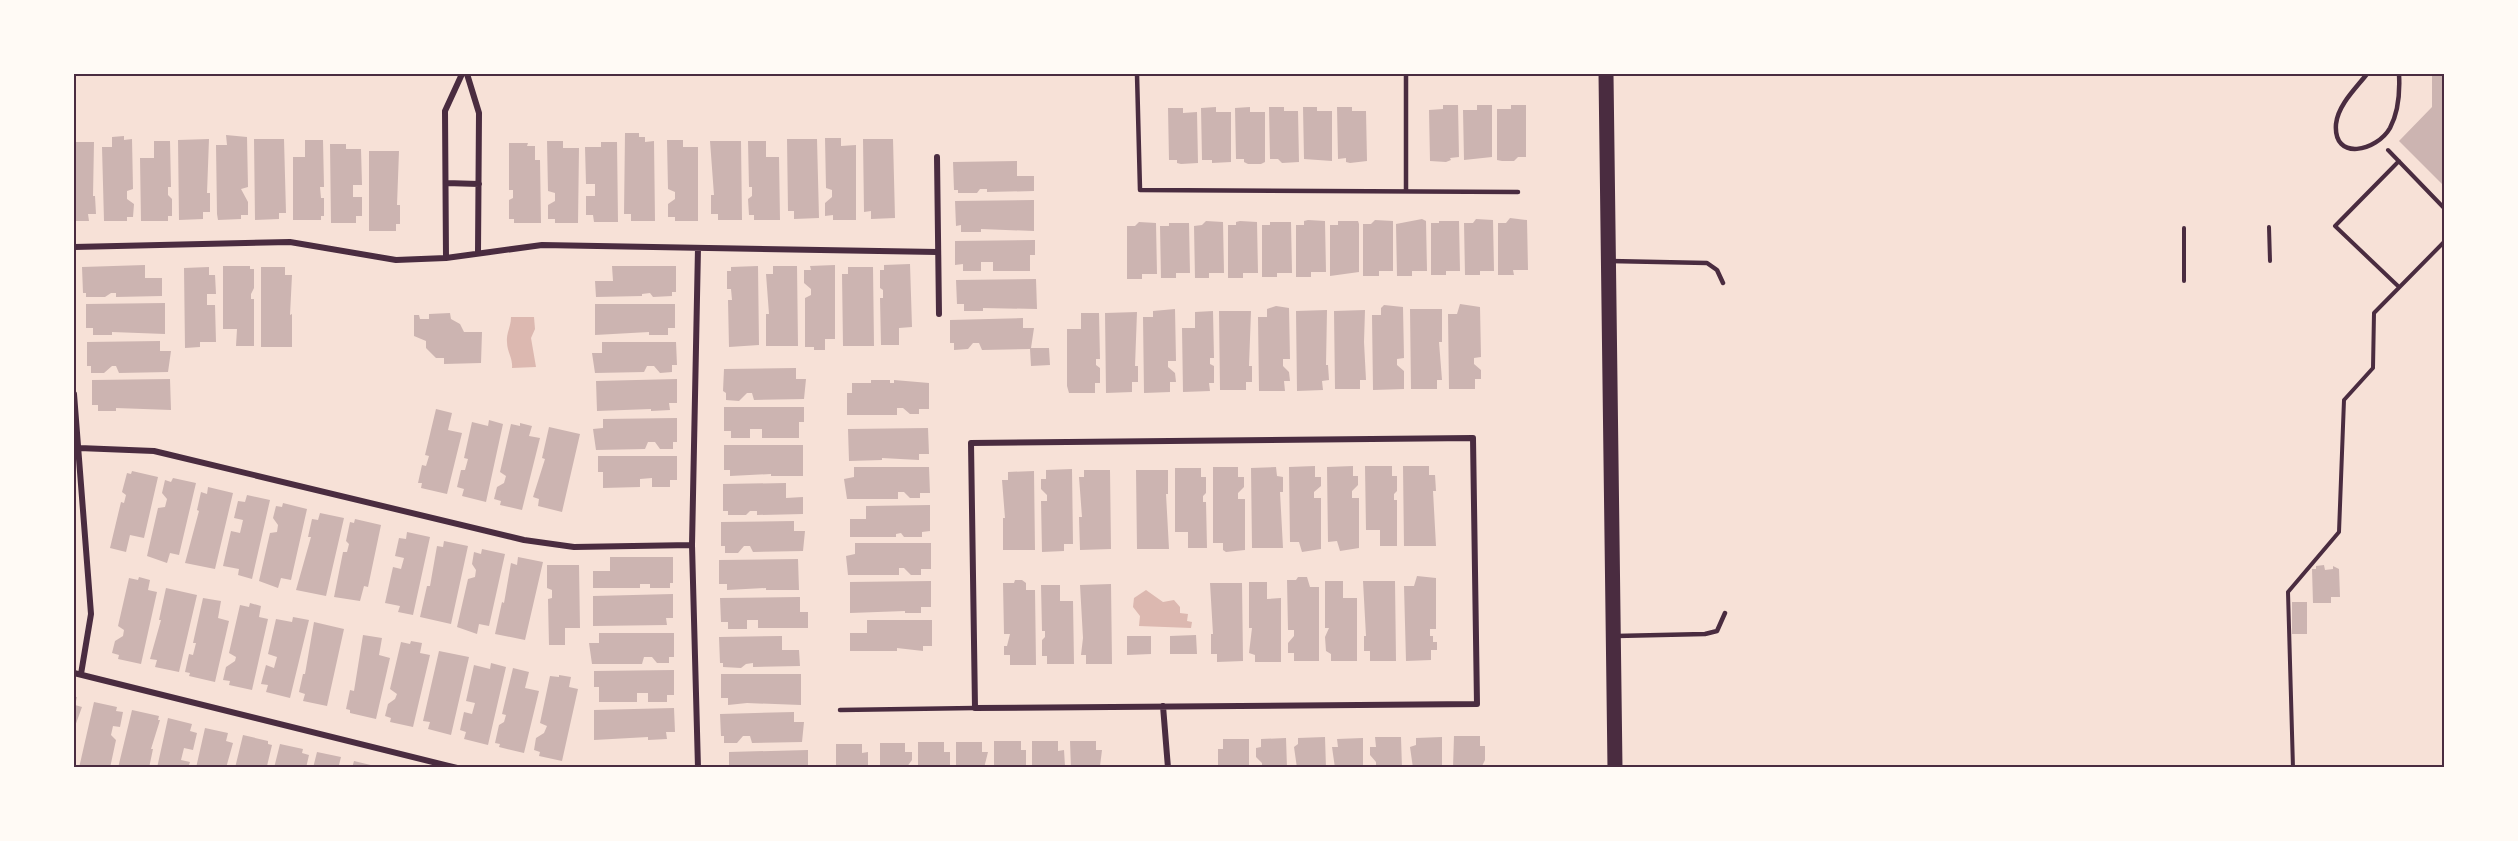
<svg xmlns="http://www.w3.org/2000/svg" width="2518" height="841" viewBox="0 0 2518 841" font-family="'Asap Condensed',sans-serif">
  <rect width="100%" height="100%" fill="#f7e1d7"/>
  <path fill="#dcb8b0" d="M511 317H534L535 329 531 338 536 367 512 368C513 358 507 352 507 342 506 333 511 327 511 317Z
    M1146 590 1163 602 1174 600 1180 607V613L1188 614 1187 621 1192 622 1191 628 1139 626 1140 616 1133 607 1134 598Z"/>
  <path fill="#ccb4b1" d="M2432 74H2444V186L2399 141 2432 107Z
    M1443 105H1458L1459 157 1450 158 1451 160 1446 162 1430 161 1429 110 1443 109Z
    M1477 105H1492V157L1464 160 1463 110H1477Z
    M1511 105H1526V157H1518L1514 161H1502L1497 160V109H1511Z
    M1216 107V112H1231V162L1212 163V160H1202L1201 108Z
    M1250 107V112H1265V162L1261 164H1248L1244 162V159H1236L1235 108Z
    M1269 107H1284V111H1298L1299 162 1282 163 1278 159H1270Z
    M1303 107H1317V111H1332V161L1304 159Z
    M1337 107H1352V111H1366L1367 161 1350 163 1346 162V158L1338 159Z
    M1168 108H1183V113L1197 112 1198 163 1181 164 1177 163V160H1169Z
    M625 133H639V137H645V142L654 141 655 221H631V214H624Z
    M226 135 247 137 248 187 241 189 248 202V215H241V219L218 220 217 214 216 145H227Z
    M124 136V140L132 139 133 189 127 191V199L134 204 133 217H127V221H104L102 147H112V137Z
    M825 138H841V146L856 145V220H833V215L825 216V203L832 197V190L826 188Z
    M209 139 207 193H210V212H203V219L179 220 178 140Z
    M254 139H284L286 213H279V219L255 220Z
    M787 139H817L819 218 794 219V211H788Z
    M863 139H893L895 218 871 219V211L864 212Z
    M305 140H323L324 187H320L321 198H324V216H321V220H293V157H305Z
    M667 140H683V147H698V221H675V217H668V204L675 199V192L668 189Z
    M154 141H170L171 187H168V195L172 199V216H168V221H141L140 158H154Z
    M547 141H563V148H579L578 223H555V219H548V205L555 201V193L548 191Z
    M710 141H741L742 220H718V214H711V195H714Z
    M748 141H766V157H779L780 220H754V215H749L748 199 752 196V187H749Z
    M74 142H94L93 196H95L96 214H88L89 221H74Z
    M601 142H617L618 222H594L593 215H586V196H595V184H586L585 147H601Z
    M509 143H528L527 146H535V160H540L541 223H514V219H509V200L513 198V190H509Z
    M330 144H346V149H361L362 185H353V197H362V216H356V223H331Z
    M369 151H399L397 205H400V224H396V231H369Z
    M1017 161V176H1034V191L987 192V189H980L977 193H958V190H954L953 162Z
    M1034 200V231L981 229V232H961V225L956 226 955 201Z
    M1510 218 1527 220 1528 270H1513L1514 275H1498V223H1506Z
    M1422 219 1426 221 1427 271H1412V276H1397L1396 224Z
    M1476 219 1493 220 1494 271H1480V275H1465L1464 223H1473Z
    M1308 220 1325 221 1326 272H1311V277H1296V225H1304V221Z
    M1375 220 1393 221V271H1379V276H1363V224H1371Z
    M1206 221 1223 222 1224 273H1209V278H1195L1194 226 1202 225Z
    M1240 221 1257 222 1258 273H1243V278H1228V225H1236V222Z
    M1338 221H1358L1359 224V272L1330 276V225H1338Z
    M1439 221H1459L1460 271H1446V275H1431V223H1439Z
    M1139 222 1156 223 1157 274H1142V279H1127V226H1135Z
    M1270 222H1291L1292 273H1277V277H1262V225H1270Z
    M1169 223H1189L1190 273H1176V278H1161L1160 226H1169Z
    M1035 240V255H1030V271H993V262H981V271H963V264L955 265V241Z
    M910 264 912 327 899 328V345H881L880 298H883V290L880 288V270H884V265Z
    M145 265V278H162V296L116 297V293H111L105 297H86V293H83L82 267Z
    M835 265V339H825V350H814V347H805V298L811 295V289L804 283V270H811L810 266Z
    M223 266H250V269H254V288L251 294V299H254V346H236L237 329H223Z
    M612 266H676V292H672V296L653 297 650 293 642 294V296L596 297 595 281H613Z
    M758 266 759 345 729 347 728 300H732L731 289H727V271H731V267Z
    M773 266H797L798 346H766V314H769L766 274H773Z
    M209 267V275H215L216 294H207V305H215L216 342H200V347L185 348 184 268Z
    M261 267H285V275H292L290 315 292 314V347H261Z
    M848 267H873L874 346H843L842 274H848Z
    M1036 279 1037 309 983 308V311H964V304H957L956 280Z
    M165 303V334L112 332V335H93V328H86V304Z
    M595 304H675V328H668V335H649V332L595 335Z
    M1460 304 1480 307 1481 357 1474 358V364L1481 370V379H1475V389H1449L1448 314H1457Z
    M1384 305 1403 307 1404 358 1397 359V365L1404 371V389L1373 390 1372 315H1381V308Z
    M1276 306 1289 308 1290 359H1283V366L1289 372 1290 381H1284L1285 391H1259L1258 317H1267V309Z
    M1175 309 1176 361H1168V367L1175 373 1176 382H1170V392L1144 393 1143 317H1153V311Z
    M1410 309H1442V342H1439L1442 380H1437V389H1411Z
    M1327 310 1326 365H1328L1329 380 1322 381 1323 390 1297 391 1296 311Z
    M1365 310 1364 342 1366 380H1360V389H1335L1334 311Z
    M1213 311 1214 358H1210V364L1214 366V383H1209L1210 391 1183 392 1182 328H1195V312Z
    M1219 311H1251L1249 366H1252V382H1246V390H1220Z
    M1137 312 1135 366H1138V382H1132V392L1106 393 1105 313Z
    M450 313 451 319 460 324 464 332H482L481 363 444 364V358H436L426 348V341L414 336V315H419L420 319H429V314Z
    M1081 313H1099L1100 359H1096V365L1100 368V383H1095V393H1069L1067 386V329H1081Z
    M1023 318V328H1034L1031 348H1049L1050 365 1031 366 1030 349 982 350 979 343H973L968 349 954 350V343H950V320Z
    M160 341V351H171L168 372 119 373 116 366H112L104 373H91V366H87V342Z
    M602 342H676L677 365H672V372L660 373 654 366H647L644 372 595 373 592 353H602Z
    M796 368V379H806L804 399 754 400 752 393H747L739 401 726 400V393L723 391 724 369Z
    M170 379 171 410 116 408V411H98V405H92V380Z
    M677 379V403H669L670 410 651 411V409L597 411 596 381Z
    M871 380H890V383H894V380L929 383V409H919V414H910L903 408H897V415H847V393H852V383H871Z
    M724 407H804V422H799V438H762V429H750V438H731V431H724Z
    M436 409 452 413 448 430 462 433 447 494 421 488 422 483H418L422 465 426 466 429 456 425 455Z
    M677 418V442H673V449H660L655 442H648L645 449 596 450 593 429 603 428V419Z
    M489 420 503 424 486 502 462 496 464 489 457 487 461 470H465L468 459 464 458 472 422 488 426Z
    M520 423 532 426 529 436 540 438 522 510 500 505 501 501 494 499 497 487 504 483 506 476 500 472 511 424 520 426Z
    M549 427 580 434 562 512 538 506 539 499 533 497 545 459 542 458Z
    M928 428 929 454H919V460L882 458V460L849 461 848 429Z
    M724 445H803V476H771V474L730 476V470H724Z
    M598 456H677V480H670V487H652V478L640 479V487L603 488V472H598Z
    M1315 466V477H1321V486L1314 492V498H1321V549L1302 552 1299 542H1290L1289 467Z
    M1353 466V476H1358V485L1352 491V498H1359V548L1340 551 1337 541 1328 542 1327 467Z
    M1365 466H1392V476H1397V491L1394 494V500H1397V546H1380V530H1366Z
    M1403 466H1429V475H1435L1436 491H1433L1436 546H1404Z
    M854 467H929L930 493H920V498H910L904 492H898V499H847L844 479 854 477Z
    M1213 467H1238V477H1244V487L1238 493V499H1245V550L1226 552 1223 550V543H1213Z
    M1276 467 1277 476 1283 477V492H1280L1283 548H1252L1251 468Z
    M1175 468H1201V477H1206V493L1203 496V502H1206L1207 548H1188V532H1175Z
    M1072 469 1073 544H1064V551L1042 552 1041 501H1047V495L1041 489V479H1046V470Z
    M1084 470H1110L1111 549 1080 550 1079 517H1082L1079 477H1084Z
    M1136 470H1168V494H1166L1169 549H1137Z
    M132 471 158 477 144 538 130 535 126 552 110 548 121 502 124 503 126 495 122 492 127 473 131 474Z
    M1034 471 1035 550H1003V518H1005L1002 480H1008V472Z
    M173 478 196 483 179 555 170 553 167 563 147 556 158 508 165 507 167 499 162 493 165 480 171 482Z
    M786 483V498L803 497V514L757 515V511H750L746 515H728V511H723V484Z
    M208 487 233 493 215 569 185 563 199 511 197 510 201 492 207 494Z
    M247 495 270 500 252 579 238 575 239 569 223 566 231 531 240 533 243 520 234 518 238 501 245 502Z
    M283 503 307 509 291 580 281 578 278 588 259 581 270 533 277 532 278 525 273 518 276 506 282 507Z
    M930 505V531L922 532V537H904L901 533 896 534V537H850V519H866V506Z
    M320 513 344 518 326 596 296 590 311 537H308L312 519 318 520Z
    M355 519 381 525 368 587 364 586 360 601 334 597 343 552H347L349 544 346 541 350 522 354 523Z
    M794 521V531H805L803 551 753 552 750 546H744L738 553H725V546H721V522Z
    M407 532 430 537 413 615 398 612 400 606 385 603 393 567 401 569 404 558 395 556 399 538 406 539Z
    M444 541 468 546 451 624 420 617 427 586H430L437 546 443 547Z
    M855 543H931V569H921V575H911L904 568H899V575H848L846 556 855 554Z
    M482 549 505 554 489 626 479 624 477 634 457 627 468 579 475 577 476 570 472 564 474 552 481 554Z
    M518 557 543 562 525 640 495 634 502 602 504 603 511 563 517 565Z
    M610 557H673V583H670V588H650V584H640V588H593V571H610Z
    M798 559 799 590H766V588L727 590V584H719V560Z
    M547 565H579L580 628H565V645H549L548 599 552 598V590L547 588Z
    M2324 565 2325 570 2333 569V566L2339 569 2340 597H2331V603H2313L2312 569H2316V566Z
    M1417 576 1436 578V629H1430V636H1433V642H1437V650H1431V660L1406 661 1404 586H1414Z
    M139 577 150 580 148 590 157 592 141 664 118 659 119 655 112 653 115 641 123 636 124 630 118 626 129 578 138 580Z
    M1298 577H1307L1310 587H1319V661H1294V653H1288V643L1294 636V630H1288L1287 580H1296Z
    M1015 580H1022L1026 583V590H1035L1036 665H1010V655H1004V646H1007L1010 634H1004L1003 583H1014Z
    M931 581V607H921V613H905V611L850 613V582Z
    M1325 581H1343V598H1357V661H1331V654L1326 651 1325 637 1329 628H1325Z
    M1363 581H1395L1396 661H1370V651H1364V636H1366Z
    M1249 582H1267V599L1281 598V662H1255V655L1249 653 1252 628H1249Z
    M1210 583H1242L1243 661 1217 662V654H1211V634H1213Z
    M1111 584 1112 664H1086V655H1081L1083 638 1080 585Z
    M1041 585H1060V601H1073L1074 664H1047V656H1042V640L1045 637V631H1042Z
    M166 588 197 595 179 672 155 667 157 660 150 659 161 620H159Z
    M673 594V618H666L667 625 593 626V596Z
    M800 597V612H808V628H758V620H747V629H728V622H721L720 598Z
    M203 598 221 601 218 618 229 621 215 682 189 676 190 673 185 672 189 654 193 655 196 643H193Z
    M2292 602H2307V634H2292Z
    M250 603 261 606 259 617 268 619 252 690 229 685 230 681 223 680 226 667 235 661 236 657 229 653 240 605 249 607Z
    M293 617 309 620 290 698 266 692 268 685 261 684 266 665 274 668 277 657 268 654 276 619 292 622Z
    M867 620H932V646H923V651L897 648V651H850V633H867Z
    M314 622 344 629 327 706 303 701 305 694 299 692 303 674H305Z
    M599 633H674V657H669V663H657L652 657H644L642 664H592L589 643H599Z
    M363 635 382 638 379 655 390 658 376 719 350 713V710L346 709 350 690 354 691Z
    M1196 635 1197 654H1170V636Z
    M782 636V650H799L800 666 753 667V663L746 664 741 668 723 667V663H720L719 637Z
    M1127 636H1151V654L1127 655Z
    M411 641 422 643 420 653 430 655 413 727 390 722 391 718 385 716 388 704 395 699 397 694 390 689 401 642 410 644Z
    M439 651 469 657 451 735 428 729 430 722 423 721Z
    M491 663 506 667 488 745 464 739 466 732 460 730 464 712 472 714 475 703 466 701 474 665 490 669Z
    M513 668 529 672 525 688 539 691 524 753 499 747 500 744 495 743 499 725 504 722 506 715 502 714Z
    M674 670V695H667V702H648V693H637V702H599V687H594V671Z
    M721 674H801V705L747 703 728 705V698H721Z
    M559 675 571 677 569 687 578 689 562 761 539 756 540 752 534 750 536 738 544 733 547 726 540 723 550 676 559 677Z
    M74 697H77L75 705 82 707 74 729Z
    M94 702 117 707 116 711 123 712 120 727 113 726 111 735 116 740 110 768H79Z
    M674 708 675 732H666L667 739 648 740V737L594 740V710Z
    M132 710 159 716 158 720H160L151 749H153L149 768H118Z
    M794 712V722H804L802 742 752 743 750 736H743L737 743H724V736H721L720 714Z
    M168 718 192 724 190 731 197 733 193 750 184 748 181 760 190 762 188 768H157Z
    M205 728 228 733 226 741 233 743 226 768H196Z
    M243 735 268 741V744L272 745 267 766 235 768Z
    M1454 736H1480V746H1485V760L1481 768H1453Z
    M1325 737 1326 768H1297L1294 747 1298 744V738Z
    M1375 737H1401L1402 768H1376V762L1370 755V747H1376Z
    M1442 737V768H1413L1410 747 1416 745V738Z
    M1286 738 1287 768H1262V763L1256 757V748L1261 747V739Z
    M1363 738V768H1335L1332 747H1338L1337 739Z
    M1223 739H1249V768L1218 766V749H1223Z
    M994 741H1021V750H1026V766L994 768Z
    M1032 741H1058V751L1064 750 1065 766 1032 768Z
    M1070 741H1096V750H1102L1100 766 1071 768Z
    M918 742H944V752H950V768H918Z
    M956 742H982V752H988L984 768H956Z
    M880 743H905V752H912V760L906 768H880Z
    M280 744 303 749 302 753 309 755 306 768H274Z
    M836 744H862V753L868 752V768H836Z
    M808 750V765L804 768H729V752Z
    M317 752 341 757 339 765 345 768H313Z
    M354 761 379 767V768H352Z"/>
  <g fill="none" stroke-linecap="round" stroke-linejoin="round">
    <path stroke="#4a2c40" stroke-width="4" d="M2388 150 2444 208
      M2399 161 2335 226 2399 287
      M2269 227 2270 261
      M2184 228V281
      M2293 768 2288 592 2339 532 2344 400 2373 368 2374 313 2444 242"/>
    <path stroke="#4a2c40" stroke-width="4.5" d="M1137 74 1140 190 1518 192
      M2367 74C2356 88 2338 105 2336 124 2333 162 2377 151 2390 128 2399 111 2400 92 2399 74
      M1406 191V74
      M1610 261 1707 263 1717 270 1723 283
      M1616 636 1705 634 1717 631 1725 613
      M840 710 975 708"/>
    <path stroke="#4a2c40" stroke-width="6" d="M467 74 479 113 478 252
      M937 157 939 314
      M446 183 479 184
      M74 247 290 242 396 260 446 258 542 245 937 252
      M446 258 445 111 462 74
      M74 394 91 614 81 674
      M1473 438 1477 704 975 708 971 443Z
      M79 448 154 451 524 540 574 547 692 545
      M74 673 457 768
      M1163 706 1168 768
      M698 768 692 545 698 248"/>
    <path stroke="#4a2c40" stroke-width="15" d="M1606 74 1615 768"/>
  </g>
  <rect width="2518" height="841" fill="none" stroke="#fffaf5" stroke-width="150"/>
  <rect x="75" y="75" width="2368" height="691" fill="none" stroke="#4a2c40" stroke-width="2"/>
</svg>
